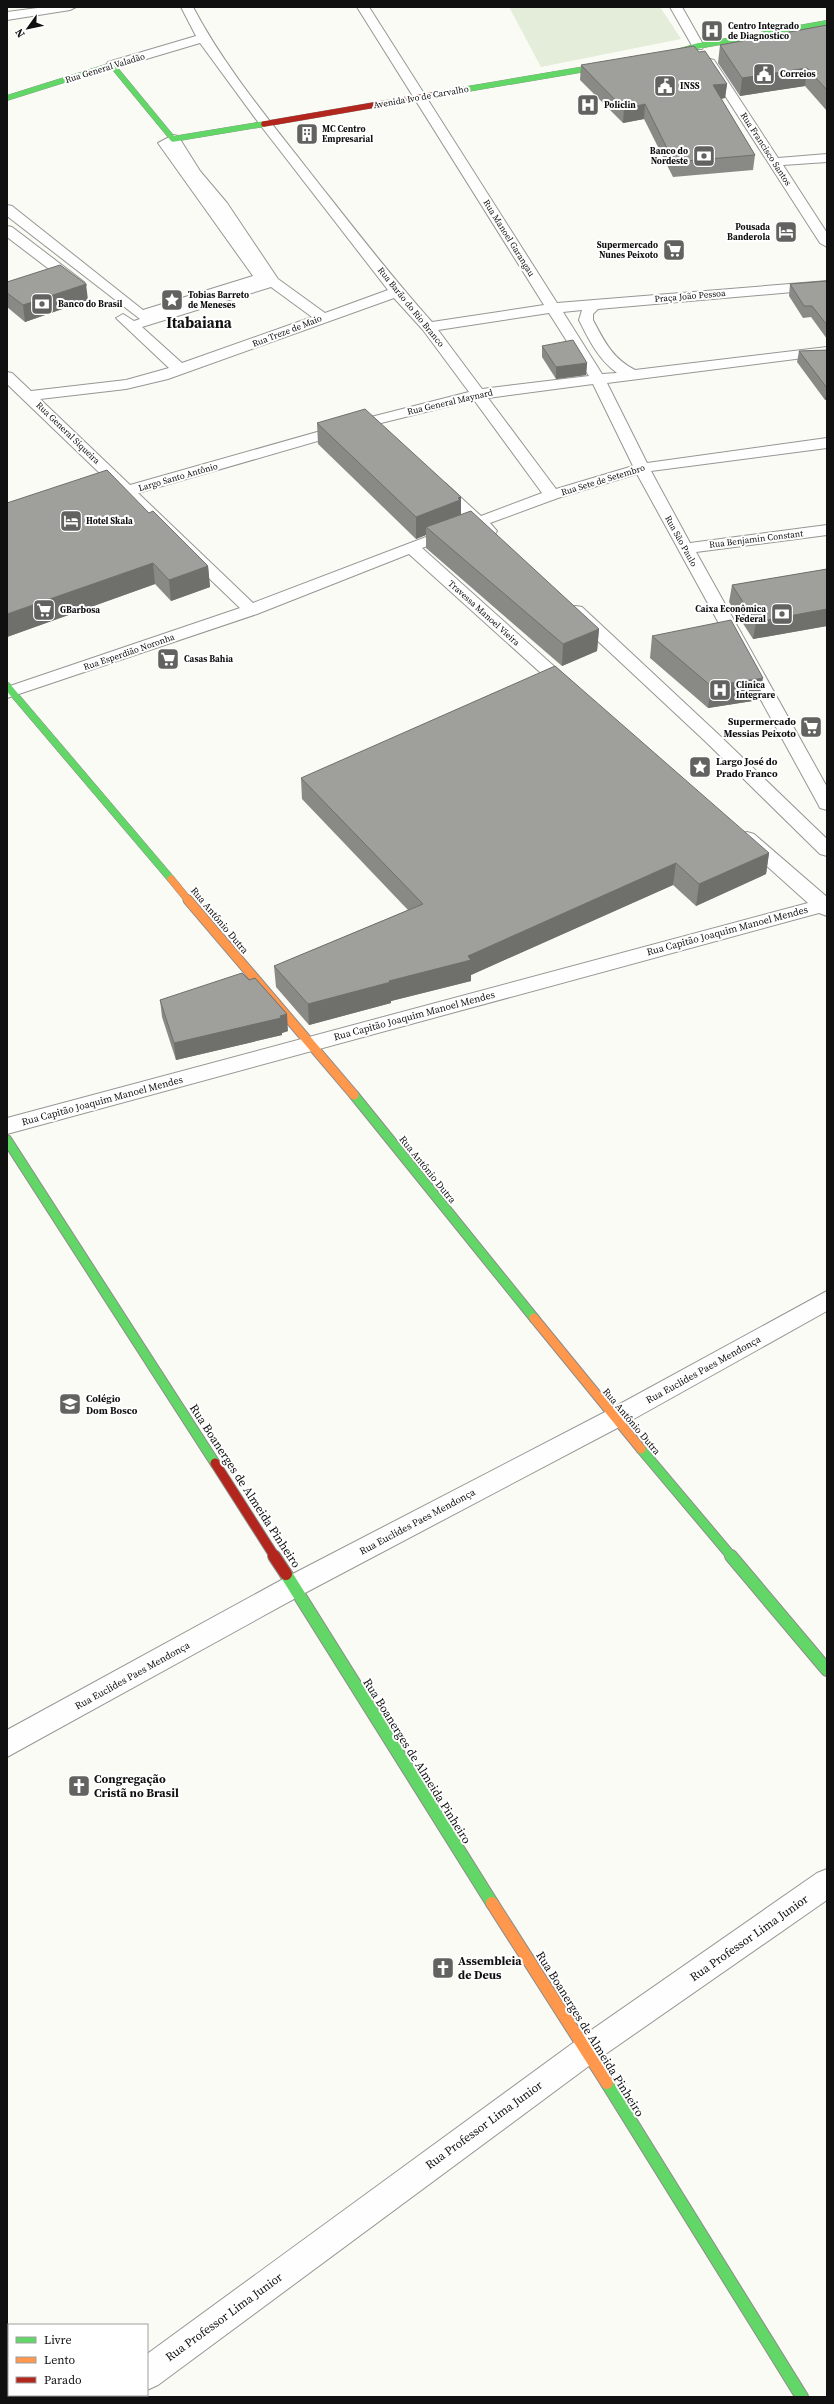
<svg xmlns="http://www.w3.org/2000/svg" width="834" height="2404" viewBox="0 0 834 2404" font-family="'Source Serif 4',serif">
  <rect width="100%" height="100%" fill="#fbfbf6"/>
  <path fill="#e4edda" d="M509 7H660L681 39 541 67Z"/>
  <g fill="none" stroke-linecap="round" stroke-linejoin="round">
    <g stroke="#969694" stroke-width="2">
      <path id="street" d="M45 7H76L70 10 7 20V12Z
        M181 7H193C223 64 265 115 305 166 347 219 387 272 432 322L544 305 357 7H369L557 303 827 281V289L598 309 593 314V320C604 341 613 359 635 370L827 347V355L607 383 647 463 827 438V448L651 471 690 543 827 525V535L696 552 827 787V810L820 808 818 804 637 474 558 498 490 523 497 531 495 534H483L477 528 422 548 575 685 578 689 575 693H563L409 554 257 614 7 698V687L240 608 7 384V372L12 373 31 391 126 380 169 368 116 318 123 314 134 321 140 319 7 216V205L12 206 143 310 253 276 158 143 173 135 178 136 200 171 227 203 278 279 325 313 388 290 261 126 200 43 116 68H108L106 65 108 62 196 36ZM271 287 312 317 182 363 142 327ZM394 298 423 330 469 392 363 419 130 485 40 399 126 389 168 379ZM582 310 579 320C589 340 598 359 617 373L602 374 563 312ZM549 313 589 376 482 389 438 330ZM593 384 633 466 556 489 488 398ZM474 400 542 493 481 516 445 483H433L431 486 433 489 468 521 253 603 138 493 373 425Z
        M670 7H682L704 46 702 49H694Z
        M710 59 714 60 778 158 827 154V162L783 165 827 233V247L820 243 704 63Z
        M7 226 12 227 84 282 86 285 84 288H74L7 237Z
        M576 606 582 607 718 734 827 839V856L820 854 706 742 570 615 568 611 570 607Z
        M747 832 754 834 827 897V916L819 913 7 1134V1118L808 903 740 842 738 838 740 834Z
        M827 1291V1311L623 1425 303 1594 7 1757V1730L285 1578 607 1411Z
        M827 1869V1900L597 2060 158 2385 147 2390V2354L577 2040 817 1873Z
        M100 2395H134L133 2397H99Z"/>
    </g>
    <g stroke="#8c8c8a" stroke-width="6">
      <path id="fast-far3" d="M667 55 698 46 827 23
        M444 93 609 65
        M7 98 112 65 173 139 264 124"/>
    </g>
    <g stroke="#8c8c8a" stroke-width="8">
      <path id="fast-far2" d="M7 686 171 879"/>
    </g>
    <g stroke="#8c8c8a" stroke-width="11">
      <path id="fast-far1" d="M354 1095 534 1318
        M7 1140 215 1463
        M641 1449 732 1557"/>
    </g>
    <g stroke="#8c8c8a" stroke-width="14">
      <path id="fast" d="M731 1556 827 1670
        M286 1574 492 1903
        M607 2083 802 2397"/>
    </g>
    <g stroke="#8c8c8a" stroke-width="8">
      <path id="slow-far2" d="M171 879 189 901"/>
    </g>
    <g stroke="#8c8c8a" stroke-width="11">
      <path id="slow-far1" d="M188 900 354 1095
        M534 1318 641 1449"/>
    </g>
    <g stroke="#8c8c8a" stroke-width="14">
      <path id="slow" d="M492 1903 607 2083"/>
    </g>
    <g stroke="#8c8c8a" stroke-width="6">
      <path id="jam-far2" d="M264 124 444 93"/>
    </g>
    <g stroke="#8c8c8a" stroke-width="11">
      <path id="jam-far1" d="M215 1463 275 1557"/>
    </g>
    <g stroke="#8c8c8a" stroke-width="14">
      <path id="jam" d="M274 1556 286 1574"/>
    </g>
    <use href="#street" fill="#fefefe" fill-rule="evenodd"/>
    <use href="#fast-far3" stroke="#63d668" stroke-width="5.5"/>
    <use href="#fast-far2" stroke="#63d668" stroke-width="7"/>
    <use href="#fast-far1" stroke="#63d668" stroke-width="9"/>
    <use href="#fast" stroke="#63d668" stroke-width="12"/>
    <use href="#slow-far2" stroke="#ff974d" stroke-width="7"/>
    <use href="#slow-far1" stroke="#ff974d" stroke-width="9"/>
    <use href="#slow" stroke="#ff974d" stroke-width="12"/>
    <use href="#jam-far2" stroke="#b3261e" stroke-width="5.5"/>
    <use href="#jam-far1" stroke="#b3261e" stroke-width="9"/>
    <use href="#jam" stroke="#b3261e" stroke-width="12"/>
  </g>
  <path fill="#898985" d="M827 25V111L805 86 740 96 718 63 720 45Z
    M581 65 727 84 725 98 721 99 755 155 753 170 673 177 644 119 623 123 580 80Z
    M827 281V339L811 317 803 318 789 296 790 284Z
    M7 282 88 300 25 322 7 307Z
    M542 346 587 363 586 375 556 379 542 357Z
    M827 350V399L825 400 797 362 799 351Z
    M317 423 461 497V514L599 629 597 651 562 666 426 548V535L416 539 318 444Z
    M149 513 208 566 210 587 171 601 155 584 7 637Z
    M827 569V626L753 639 729 602 732 585Z
    M652 636 759 700 708 708 650 658Z
    M301 778 769 853 766 874 696 906 673 885 471 975V981L391 1001V1003L309 1025 276 987 274 966 408 910 302 799Z
    M160 1000 288 1031 282 1033V1035L176 1060 162 1017Z"/>
  <path fill="#6f6f6c" d="M807 68 805 86 740 96 742 78Z
    M727 84 725 98 712 100 713 85Z
    M645 104 644 119 623 123 624 109Z
    M86 284 88 300 25 322 23 305Z
    M587 363 586 375 556 379V367Z
    M827 388V399L825 400Z
    M461 497V518L426 527V535L416 539V517Z
    M153 563 155 584 7 637V614Z
    M208 566 210 587 171 601 169 580Z
    M827 609V626L753 639 756 622Z
    M599 629 597 651 562 666 563 644Z
    M763 678 759 700 708 708 711 686Z
    M769 853 766 874 696 906 699 884Z
    M676 863 673 885 471 975V981L391 1001V1003L309 1025 308 1004 468 956Z
    M287 1014 288 1031 282 1033V1035L176 1060 174 1043Z"/>
  <path fill="#9f9f9b" stroke="#6f6f6c" d="M827 25V90L807 68 742 78 720 45Z
    M694 46 699 52 705 51 727 84 713 85 755 155 674 162 645 104 624 109 581 65Z
    M60 265 86 284 23 305 7 293V282Z
    M827 281V325L812 306H804L790 284Z
    M573 340 587 363 556 367 542 346Z
    M827 350V388L799 351Z
    M365 409 461 497 458 498 460 500 416 517 317 423Z
    M107 470 149 513 153 511 208 566 169 580 153 563 7 614V503Z
    M471 511 599 629 563 644 426 527Z
    M827 569V609L756 622 732 585Z
    M731 620 763 678 711 686 652 636Z
    M555 666 769 853 699 884 676 863 468 956 471 960 389 981 391 982 308 1004 274 966 423 904 301 778Z
    M242 973 249 980 255 978 287 1014 280 1016 281 1018 174 1043 160 1000Z"/>
  <defs>
    <g id="hospital-square" transform="scale(1.15)"><rect x="-9" y="-9" width="18" height="18" rx="4" fill="#626260" stroke="#fff"/><path d="M-5-5h3v3.5h4V-5h3V5h-3V1.5h-4V5h-3Z" fill="#fff"/></g>
    <g id="civic-square" transform="scale(1.15)"><rect x="-9" y="-9" width="18" height="18" rx="4" fill="#626260" stroke="#fff"/><path d="M-.6-6.5H3V-4.5H.6V-3L4-1V1h2V6H-6V1h2V-1L-.6-3ZM-1.2 2.5V6h2.4V2.5Z" fill="#fff"/></g>
    <g id="building-square" transform="scale(1.15)"><rect x="-9" y="-9" width="18" height="18" rx="4" fill="#626260" stroke="#fff"/><path d="M-4-6H4V6H1V3H-1V6H-4ZM-2.5-4.3h1.7v1.8h-1.7ZM.8-4.3h1.7v1.8H.8ZM-2.5-1h1.7V.8h-1.7ZM.8-1h1.7V.8H.8Z" fill="#fff"/></g>
    <g id="bank-square" transform="scale(1.15)"><rect x="-9" y="-9" width="18" height="18" rx="4" fill="#626260" stroke="#fff"/><path d="M-6-4H6V4H-6ZM0-2.3a2.3 2.3 0 1 0 0 4.6a2.3 2.3 0 1 0 0-4.6Z" fill="#fff"/></g>
    <g id="hotel-square" transform="scale(1.15)"><rect x="-9" y="-9" width="18" height="18" rx="4" fill="#626260" stroke="#fff"/><path d="M-6-4.5h1.5V1H6V5H4.5V3h-9V5H-6ZM-4 0a1.8 1.8 0 1 1 3.6 0ZM.5 0V-2.5h3Q6-2.5 6 0Z" fill="#fff"/></g>
    <g id="supermarket-square" transform="scale(1.15)"><rect x="-9" y="-9" width="18" height="18" rx="4" fill="#626260" stroke="#fff"/><path d="M-6-5.5h2.5l.6 2H6L4.5 2H-2.5L-4.4-4H-6ZM-1.5 3.2a1.3 1.3 0 1 0 .1 0ZM3 3.2a1.3 1.3 0 1 0 .1 0Z" fill="#fff"/></g>
    <g id="sight-square" transform="scale(1.15)"><rect x="-9" y="-9" width="18" height="18" rx="4" fill="#626260" stroke="#fff"/><path d="M0-6L1.8-2.2L6-1.7L2.9 1.2L3.7 5.4L0 3.3L-3.7 5.4L-2.9 1.2L-6-1.7L-1.8-2.2Z" fill="#fff"/></g>
    <g id="school-square" transform="scale(1.15)"><rect x="-9" y="-9" width="18" height="18" rx="4" fill="#626260" stroke="#fff"/><path d="M0-5L7-2L0 1L-7-2ZM-4 1L0 2.5L4 1V4Q0 6-4 4Z" fill="#fff"/></g>
    <g id="church-square" transform="scale(1.15)"><rect x="-9" y="-9" width="18" height="18" rx="4" fill="#626260" stroke="#fff"/><path d="M-1.2-6h2.4v3.5h3.3v2.4h-3.3V6h-2.4V-.1h-3.3v-2.4h3.3Z" fill="#fff"/></g>
  </defs>
  <g fill-rule="evenodd">
    <use href="#hospital-square" x="712" y="31"/>
    <use href="#civic-square" x="764" y="74"/>
    <use href="#civic-square" x="665" y="86"/>
    <use href="#hospital-square" x="588" y="105"/>
    <use href="#building-square" x="307" y="134"/>
    <use href="#bank-square" x="704" y="156"/>
    <use href="#hotel-square" x="786" y="232"/>
    <use href="#supermarket-square" x="674" y="250"/>
    <use href="#sight-square" x="172" y="300"/>
    <use href="#bank-square" x="42" y="304"/>
    <use href="#hotel-square" x="71" y="521"/>
    <use href="#supermarket-square" x="44" y="610"/>
    <use href="#bank-square" x="782" y="614"/>
    <use href="#supermarket-square" x="168" y="659"/>
    <use href="#hospital-square" x="720" y="690"/>
    <use href="#supermarket-square" x="811" y="727"/>
    <use href="#sight-square" x="700" y="767"/>
    <use href="#school-square" x="70" y="1404"/>
    <use href="#church-square" x="79" y="1786"/>
    <use href="#church-square" x="443" y="1968"/>
  </g>
  <g text-anchor="middle" stroke-width="4" stroke-linejoin="round" paint-order="stroke">
    <g font-size="9" font-weight="bold" fill="#101010" stroke="#fff" text-anchor="start">
      <text x="728" y="29">Centro Integrado<tspan x="728" dy="10">de Diagnostico</tspan></text>
      <text x="780" y="77">Correios</text>
      <text x="680" y="89">INSS</text>
      <text x="604" y="108">Policlin</text>
      <text x="322" y="132">MC Centro<tspan x="322" dy="10">Empresarial</tspan></text>
      <text x="688" y="154" text-anchor="end">Banco do<tspan x="688" dy="10">Nordeste</tspan></text>
      <text x="770" y="230" text-anchor="end">Pousada<tspan x="770" dy="10">Banderola</tspan></text>
      <text x="658" y="248" text-anchor="end">Supermercado<tspan x="658" dy="10">Nunes Peixoto</tspan></text>
      <text x="188" y="298">Tobias Barreto<tspan x="188" dy="10">de Meneses</tspan></text>
      <text x="58" y="307">Banco do Brasil</text>
      <text x="86" y="524">Hotel Skala</text>
      <text x="766" y="612" text-anchor="end">Caixa Econômica<tspan x="766" dy="10">Federal</tspan></text>
      <text x="60" y="613">GBarbosa</text>
      <text x="184" y="662">Casas Bahia</text>
      <text x="736" y="688">Clinica<tspan x="736" dy="10">Integrare</tspan></text>
    </g>
    <g font-size="9" fill="#101010" stroke="#fff">
      <text transform="translate(105 68) rotate(-17)" y="3">Rua General Valadão</text>
      <text transform="translate(421 97) rotate(-10)" y="3">Avenida Ivo de Carvalho</text>
      <text transform="translate(766 149) rotate(57)" y="3">Rua Francisco Santos</text>
      <text transform="translate(509 238) rotate(58)" y="3">Rua Manoel Garangau</text>
      <text transform="translate(690 296) rotate(-5)" y="3">Praça João Pessoa</text>
      <text transform="translate(411 307) rotate(51)" y="3">Rua Barão do Rio Branco</text>
      <text transform="translate(287 331) rotate(-21)" y="3">Rua Treze de Maio</text>
      <text transform="translate(450 402) rotate(-13)" y="3">Rua General Maynard</text>
      <text transform="translate(68 433) rotate(44)" y="3">Rua General Siqueira</text>
      <text transform="translate(178 477) rotate(-16)" y="3">Largo Santo Antônio</text>
      <text transform="translate(603 480) rotate(-17)" y="3">Rua Sete de Setembro</text>
      <text transform="translate(756 539) rotate(-7)" y="3">Rua Benjamin Constant</text>
      <text transform="translate(681 541) rotate(61)" y="3">Rua São Paulo</text>
      <text transform="translate(484 613) rotate(42)" y="3">Travessa Manoel Vieira</text>
      <text transform="translate(129 652) rotate(-19)" y="3">Rua Esperdião Noronha</text>
    </g>
    <g font-size="10" font-weight="bold" fill="#101010" stroke="#fff" text-anchor="start">
      <text x="796" y="725" text-anchor="end">Supermercado<tspan x="796" dy="12">Messias Peixoto</tspan></text>
      <text x="716" y="765">Largo José do<tspan x="716" dy="12">Prado Franco</tspan></text>
      <text x="86" y="1402">Colégio<tspan x="86" dy="12">Dom Bosco</tspan></text>
    </g>
    <g font-size="10" fill="#101010" stroke="#fff">
      <text transform="translate(220 920) rotate(50)" y="4">Rua Antônio Dutra</text>
      <text transform="translate(727 930) rotate(-15)" y="4">Rua Capitão Joaquim Manoel Mendes</text>
      <text transform="translate(414 1015) rotate(-15)" y="4">Rua Capitão Joaquim Manoel Mendes</text>
      <text transform="translate(102 1100) rotate(-15)" y="4">Rua Capitão Joaquim Manoel Mendes</text>
      <text transform="translate(428 1169) rotate(51)" y="4">Rua Antônio Dutra</text>
      <text transform="translate(703 1369) rotate(-29)" y="4">Rua Euclides Paes Mendonça</text>
      <text transform="translate(632 1421) rotate(50)" y="4">Rua Antônio Dutra</text>
      <text transform="translate(417 1521) rotate(-28)" y="4">Rua Euclides Paes Mendonça</text>
      <text transform="translate(132 1675) rotate(-29)" y="4">Rua Euclides Paes Mendonça</text>
    </g>
    <g font-size="12" fill="#101010" stroke="#fff">
      <text transform="translate(245 1486) rotate(57)" y="4">Rua Boanerges de Almeida Pinheiro</text>
      <text transform="translate(417 1761) rotate(58)" y="4">Rua Boanerges de Almeida Pinheiro</text>
      <text transform="translate(749 1938) rotate(-35)" y="4">Rua Professor Lima Junior</text>
      <text transform="translate(590 2034) rotate(58)" y="4">Rua Boanerges de Almeida Pinheiro</text>
      <text transform="translate(484 2125) rotate(-36)" y="4">Rua Professor Lima Junior</text>
      <text transform="translate(224 2317) rotate(-36)" y="4">Rua Professor Lima Junior</text>
    </g>
    <g font-size="12" font-weight="bold" fill="#101010" stroke="#fff" text-anchor="start">
      <text x="94" y="1783">Congregação<tspan x="94" dy="14">Cristã no Brasil</tspan></text>
      <text x="458" y="1965">Assembleia<tspan x="458" dy="14">de Deus</tspan></text>
    </g>
    <g font-size="15" font-weight="bold" fill="#101010" stroke="#fff">
      <text x="199" y="328">Itabaiana</text>
    </g>
  </g>
  <rect width="834" height="2404" fill="none" stroke="#101010" stroke-width="16"/>
  <rect x="8" y="2324" width="140" height="72" fill="#ffffff" stroke="#9f9f9f"/>
  <rect x="16" y="2337" width="20" height="6" fill="#63d668" stroke="#9f9f9f"/>
  <text x="44" y="2344" font-size="12" fill="#101010">Livre</text>
  <rect x="16" y="2357" width="20" height="6" fill="#ff974d" stroke="#9f9f9f"/>
  <text x="44" y="2364" font-size="12" fill="#101010">Lento</text>
  <rect x="16" y="2377" width="20" height="6" fill="#b3261e" stroke="#9f9f9f"/>
  <text x="44" y="2384" font-size="12" fill="#101010">Parado</text>
  <g transform="translate(28 28) rotate(237)" stroke="#ffffff" stroke-width="3" paint-order="stroke">
  <path d="M0-3L7 15L0 10L-7 15Z" fill="#101010"/>
  <text y="-6" font-size="11" font-weight="bold" text-anchor="middle" fill="#101010">N</text>
  </g>
</svg>
